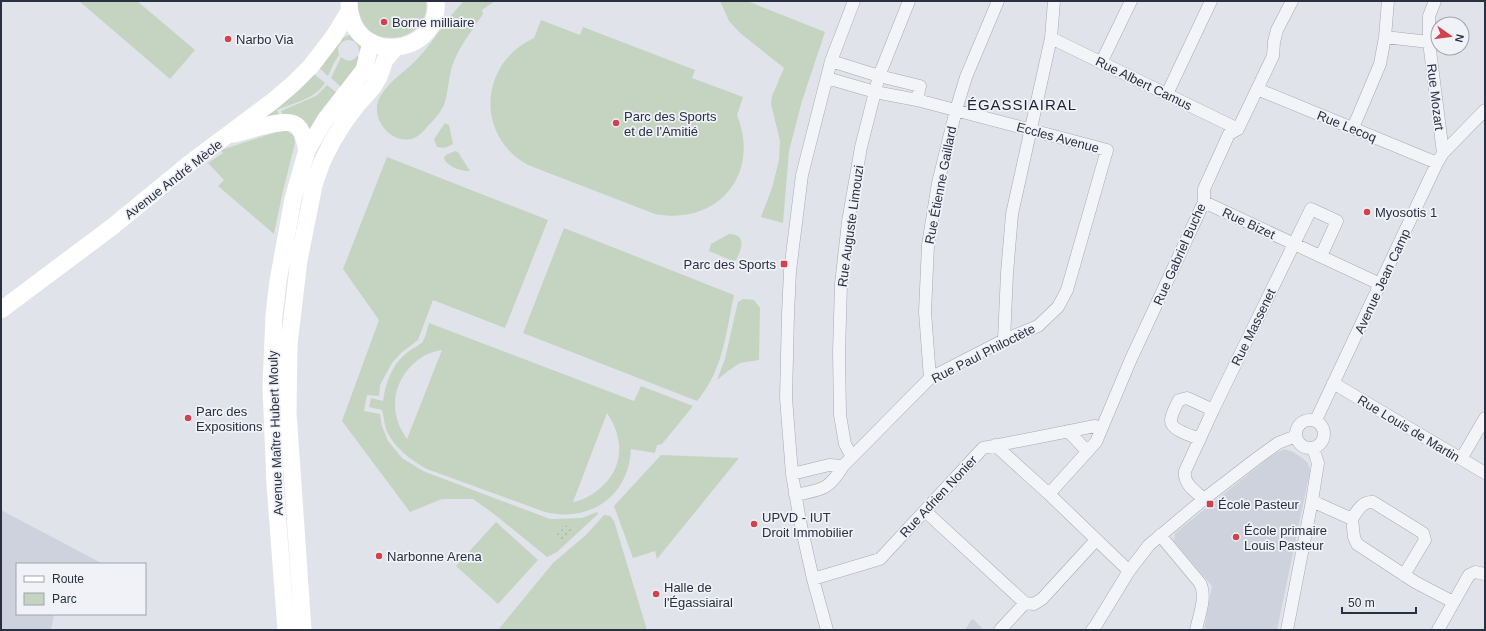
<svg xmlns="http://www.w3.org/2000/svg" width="1486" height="631" viewBox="0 0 1486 631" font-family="Helvetica,sans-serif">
  <defs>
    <pattern id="park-dots" width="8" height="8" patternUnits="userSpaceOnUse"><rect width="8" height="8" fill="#c4d4c1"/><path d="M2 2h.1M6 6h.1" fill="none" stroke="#a8b6a7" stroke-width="1.8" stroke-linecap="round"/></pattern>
  </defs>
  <rect width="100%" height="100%" fill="#e0e3e9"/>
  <path fill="#ced2dc" d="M1285 449 1293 452 1301 457 1308 463 1310 471 1277 630H1204L1212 586 1174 541 1175 533 1275 453Z
    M1 510 103 564H17V614H54L51 630H1Z
    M972 619H973L984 630H965Z"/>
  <path fill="#c4d4c1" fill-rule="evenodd" d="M79 1H137L195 50 170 79Z
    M358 1H426C431 39 375 52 361 19 359 12 357 8 358 1Z
    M464 1H495L482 10 483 14C473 29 461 44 454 61 448 75 449 91 444 105 441 112 433 121 427 127 423 132 417 138 411 139 389 144 369 116 380 97 389 80 408 70 420 56 436 38 447 18 464 1Z
    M720 1H747L825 32 802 101 789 151 783 223 761 217 772 188 779 160 780 141 771 104 772 96 784 68 740 33 729 21Z
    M541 20 580 35 583 27 695 70 692 78 743 97 737 115C761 174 718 226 655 214L528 165C475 136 479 63 534 38Z
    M349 35 358 38 364 51H359C358 38 343 36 338 48L339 55 334 63 328 76 317 66 340 39Z
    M357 56 361 60 341 87 331 78 341 57C347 62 353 62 357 56Z
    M312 72 325 83C315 99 294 103 277 110L281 118 249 124Z
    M327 85 337 93 309 135 284 118 281 111 316 96Z
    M445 123 449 125 453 144C448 147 444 149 437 147L434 139Z
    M280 131H288L294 136 295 143 282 195 274 234 218 186 224 180 208 163 223 153 221 150Z
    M455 151 458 152 470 171C462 172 446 166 444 158L446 155Z
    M387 157 548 220 505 328 433 300 418 340 401 353 392 363 380 385 379 396 367 395 364 411 380 414 382 426 388 441 402 458 423 471 550 519 582 518 597 512 598 514 557 552 547 557 494 514 473 499H442L410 512 342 421 379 320 343 269Z
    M564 228 734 295C726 332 723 371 697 401L523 333Z
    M729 234C747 234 742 249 736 260L733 261 709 251 711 244Z
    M743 299 754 300 760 308 759 360 740 363 728 371 717 380 725 359 737 306 738 302Z
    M429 323 634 401 641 386 693 406 662 444 657 445 655 453 631 449C629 496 590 523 545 512L427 469C411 460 393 447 386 429 384 423 384 416 382 410L369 407 371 398 383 401C386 382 392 364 408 352 412 348 420 346 423 341 426 336 427 329 429 323ZM442 350 407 439C402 431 397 423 396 414 390 385 412 354 442 350ZM607 413C625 440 624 469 598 490 590 496 583 500 573 502Z
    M661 455 739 458 657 559 655 551 633 558 614 506Z
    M604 515 610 516 614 521 647 630H498L553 563 586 535Z
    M496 522 538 560 498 604 456 566Z"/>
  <path fill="url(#park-dots)" d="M567 525 574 533 562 544 555 536Z"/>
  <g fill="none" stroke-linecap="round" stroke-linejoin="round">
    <g stroke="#a5aab3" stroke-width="13">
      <path id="street" d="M1435 1 1429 16V42L1443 153
        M1385 37 1429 42
        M1051 38 1238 129
        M1101 63 1131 1
        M827 78 875 92 917 100 920 86 879 76 831 61
        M1257 89 1437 163
        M1167 94 1211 1
        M1353 128 1380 64 1385 37 1388 1
        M1204 202 1380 284
        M1004 340 1007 273 1012 214 1051 38 1054 1
        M930 378 925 312 928 245 938 183 956 110 966 77 998 1
        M1333 383 1485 473
        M1296 434a14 14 0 1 1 28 0a14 14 0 1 1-28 0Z
        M1316 420 1437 163 1443 153 1485 110
        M1068 431 1087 451
        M1200 439C1192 436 1171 430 1171 421 1171 414 1176 406 1179 400L1187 398 1213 410
        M995 445 1049 494 1129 571
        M852 457 845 444 840 415 839 352 841 284 848 222 861 147 879 76 909 1
        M1461 459 1485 418
        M843 466 930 378 1004 340 1038 326 1058 307 1067 290 1107 150 917 100
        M792 474 829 465 843 466C828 491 822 489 795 495
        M1049 494 1096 442 1131 359 1204 202V189L1229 134 1238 129 1273 56 1274 42 1277 30 1292 1
        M1204 499C1195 491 1183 484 1185 471L1213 410 1311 209 1337 221 1321 256
        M1312 501 1352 519 1354 537 1357 544 1415 582 1453 602
        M925 511 1025 603 1034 604 1042 599 1096 540
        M1352 519C1357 511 1362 501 1373 502L1423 533 1425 540 1404 575
        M1160 535 1200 583C1207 597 1199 615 1196 630
        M813 579 880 559 983 448 1095 426
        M827 630 813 579 800 521 792 474 786 398 788 314 790 271 802 175 831 61 854 1
        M1000 630 1025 603
        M1092 630 1096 625 1129 571 1149 545 1204 499 1256 459 1278 443 1296 436
        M1287 630 1312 501 1318 463 1313 448
        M1438 630 1469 575 1475 572 1485 574"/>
    </g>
    <use href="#street" stroke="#f3f4f8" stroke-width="12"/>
    <path stroke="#fff" stroke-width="17" d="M349 4C351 67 441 57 436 1
      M234 134C248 131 284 117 296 125 303 130 305 142 307 150
      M1 310 112 227 190 163 273 101 293 84 311 66 334 36 349 11
      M286 630 275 484 271 387 274 315 278 281 293 199 307 150 325 120 364 70 371 42
      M303 630 288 412 289 344 299 260 314 185 322 162 332 142 343 124 357 105 373 87 379 77 385 60 395 48"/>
  </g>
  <g fill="#d2424e" stroke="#f0f2f7" stroke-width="1.5">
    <circle cx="384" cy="22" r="4"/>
    <circle cx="228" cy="39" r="4"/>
    <circle cx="616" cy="123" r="4"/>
    <circle cx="1367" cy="212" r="4"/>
    <rect x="780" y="260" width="8" height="8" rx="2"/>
    <circle cx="188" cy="418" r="4"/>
    <rect x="1206" y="500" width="8" height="8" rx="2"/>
    <circle cx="754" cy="524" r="4"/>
    <circle cx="1236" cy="537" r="4"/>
    <circle cx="379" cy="556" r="4"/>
    <circle cx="656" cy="594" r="4"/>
  </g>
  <g text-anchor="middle" stroke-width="3.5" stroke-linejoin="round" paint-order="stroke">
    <g font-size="13" fill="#283041" stroke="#f0f2f7" text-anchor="start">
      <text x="392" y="27">Borne milliaire</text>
      <text x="236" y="44">Narbo Via</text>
      <text x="624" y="121">Parc des Sports<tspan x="624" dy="15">et de l'Amitié</tspan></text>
      <text x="1375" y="217">Myosotis 1</text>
      <text x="776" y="269" text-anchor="end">Parc des Sports</text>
      <text x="196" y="416">Parc des<tspan x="196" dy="15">Expositions</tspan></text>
      <text x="1218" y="509">École Pasteur</text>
      <text x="762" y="522">UPVD - IUT<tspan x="762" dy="15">Droit Immobilier</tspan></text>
      <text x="1244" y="535">École primaire<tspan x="1244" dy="15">Louis Pasteur</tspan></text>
      <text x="387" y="561">Narbonne Arena</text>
      <text x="664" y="592">Halle de<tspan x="664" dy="15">l'Égassiairal</tspan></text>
    </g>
    <g font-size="13" fill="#283041" stroke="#f0f2f7">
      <text transform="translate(1144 83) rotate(26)" y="5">Rue Albert Camus</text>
      <text transform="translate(1436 97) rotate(83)" y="5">Rue Mozart</text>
      <text transform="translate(1347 126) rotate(22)" y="5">Rue Lecoq</text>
      <text transform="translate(1058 137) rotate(15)" y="5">Eccles Avenue</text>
      <text transform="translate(173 179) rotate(-38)" y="5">Avenue André Mècle</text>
      <text transform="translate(940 185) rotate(-79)" y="5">Rue Étienne Gaillard</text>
      <text transform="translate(1249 223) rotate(25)" y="5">Rue Bizet</text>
      <text transform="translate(850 226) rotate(-82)" y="5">Rue Auguste Limouzi</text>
      <text transform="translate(1179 254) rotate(-66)" y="5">Rue Gabriel Buche</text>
      <text transform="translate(1382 281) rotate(-65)" y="5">Avenue Jean Camp</text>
      <text transform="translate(1253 327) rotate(-64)" y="5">Rue Massenet</text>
      <text transform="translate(983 353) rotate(-27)" y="5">Rue Paul Philoctète</text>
      <text transform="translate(1409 428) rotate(31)" y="5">Rue Louis de Martin</text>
      <text transform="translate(275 433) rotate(-92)" y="5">Avenue Maître Hubert Mouly</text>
      <text transform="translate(938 496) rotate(-47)" y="5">Rue Adrien Nonier</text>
    </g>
    <g font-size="15" letter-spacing="1" fill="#1a2132" stroke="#f0f2f7">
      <text x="1022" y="110">ÉGASSIAIRAL</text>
    </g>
  </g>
  <rect width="1486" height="631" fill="none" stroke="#283041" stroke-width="4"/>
  <rect x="16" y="563" width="130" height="52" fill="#f0f2f7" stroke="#a0a4ae"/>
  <rect x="24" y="576" width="20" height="6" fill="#ffffff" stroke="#a0a4ae"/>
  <text x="52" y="583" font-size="12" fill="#283041">Route</text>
  <rect x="24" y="593" width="20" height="12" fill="#c4d4c1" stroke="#a0a4ae"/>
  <text x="52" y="603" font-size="12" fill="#283041">Parc</text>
  <g transform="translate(1450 36) rotate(104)"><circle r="19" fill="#f0f2f7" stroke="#a0a4ae"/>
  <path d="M0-3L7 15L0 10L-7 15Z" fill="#d2424e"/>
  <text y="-6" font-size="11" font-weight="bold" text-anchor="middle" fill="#283041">N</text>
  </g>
  <path d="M1342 607v6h74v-6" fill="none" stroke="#283041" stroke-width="2"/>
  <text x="1348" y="607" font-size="12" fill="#283041" stroke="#f0f2f7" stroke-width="3" paint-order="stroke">50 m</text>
</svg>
